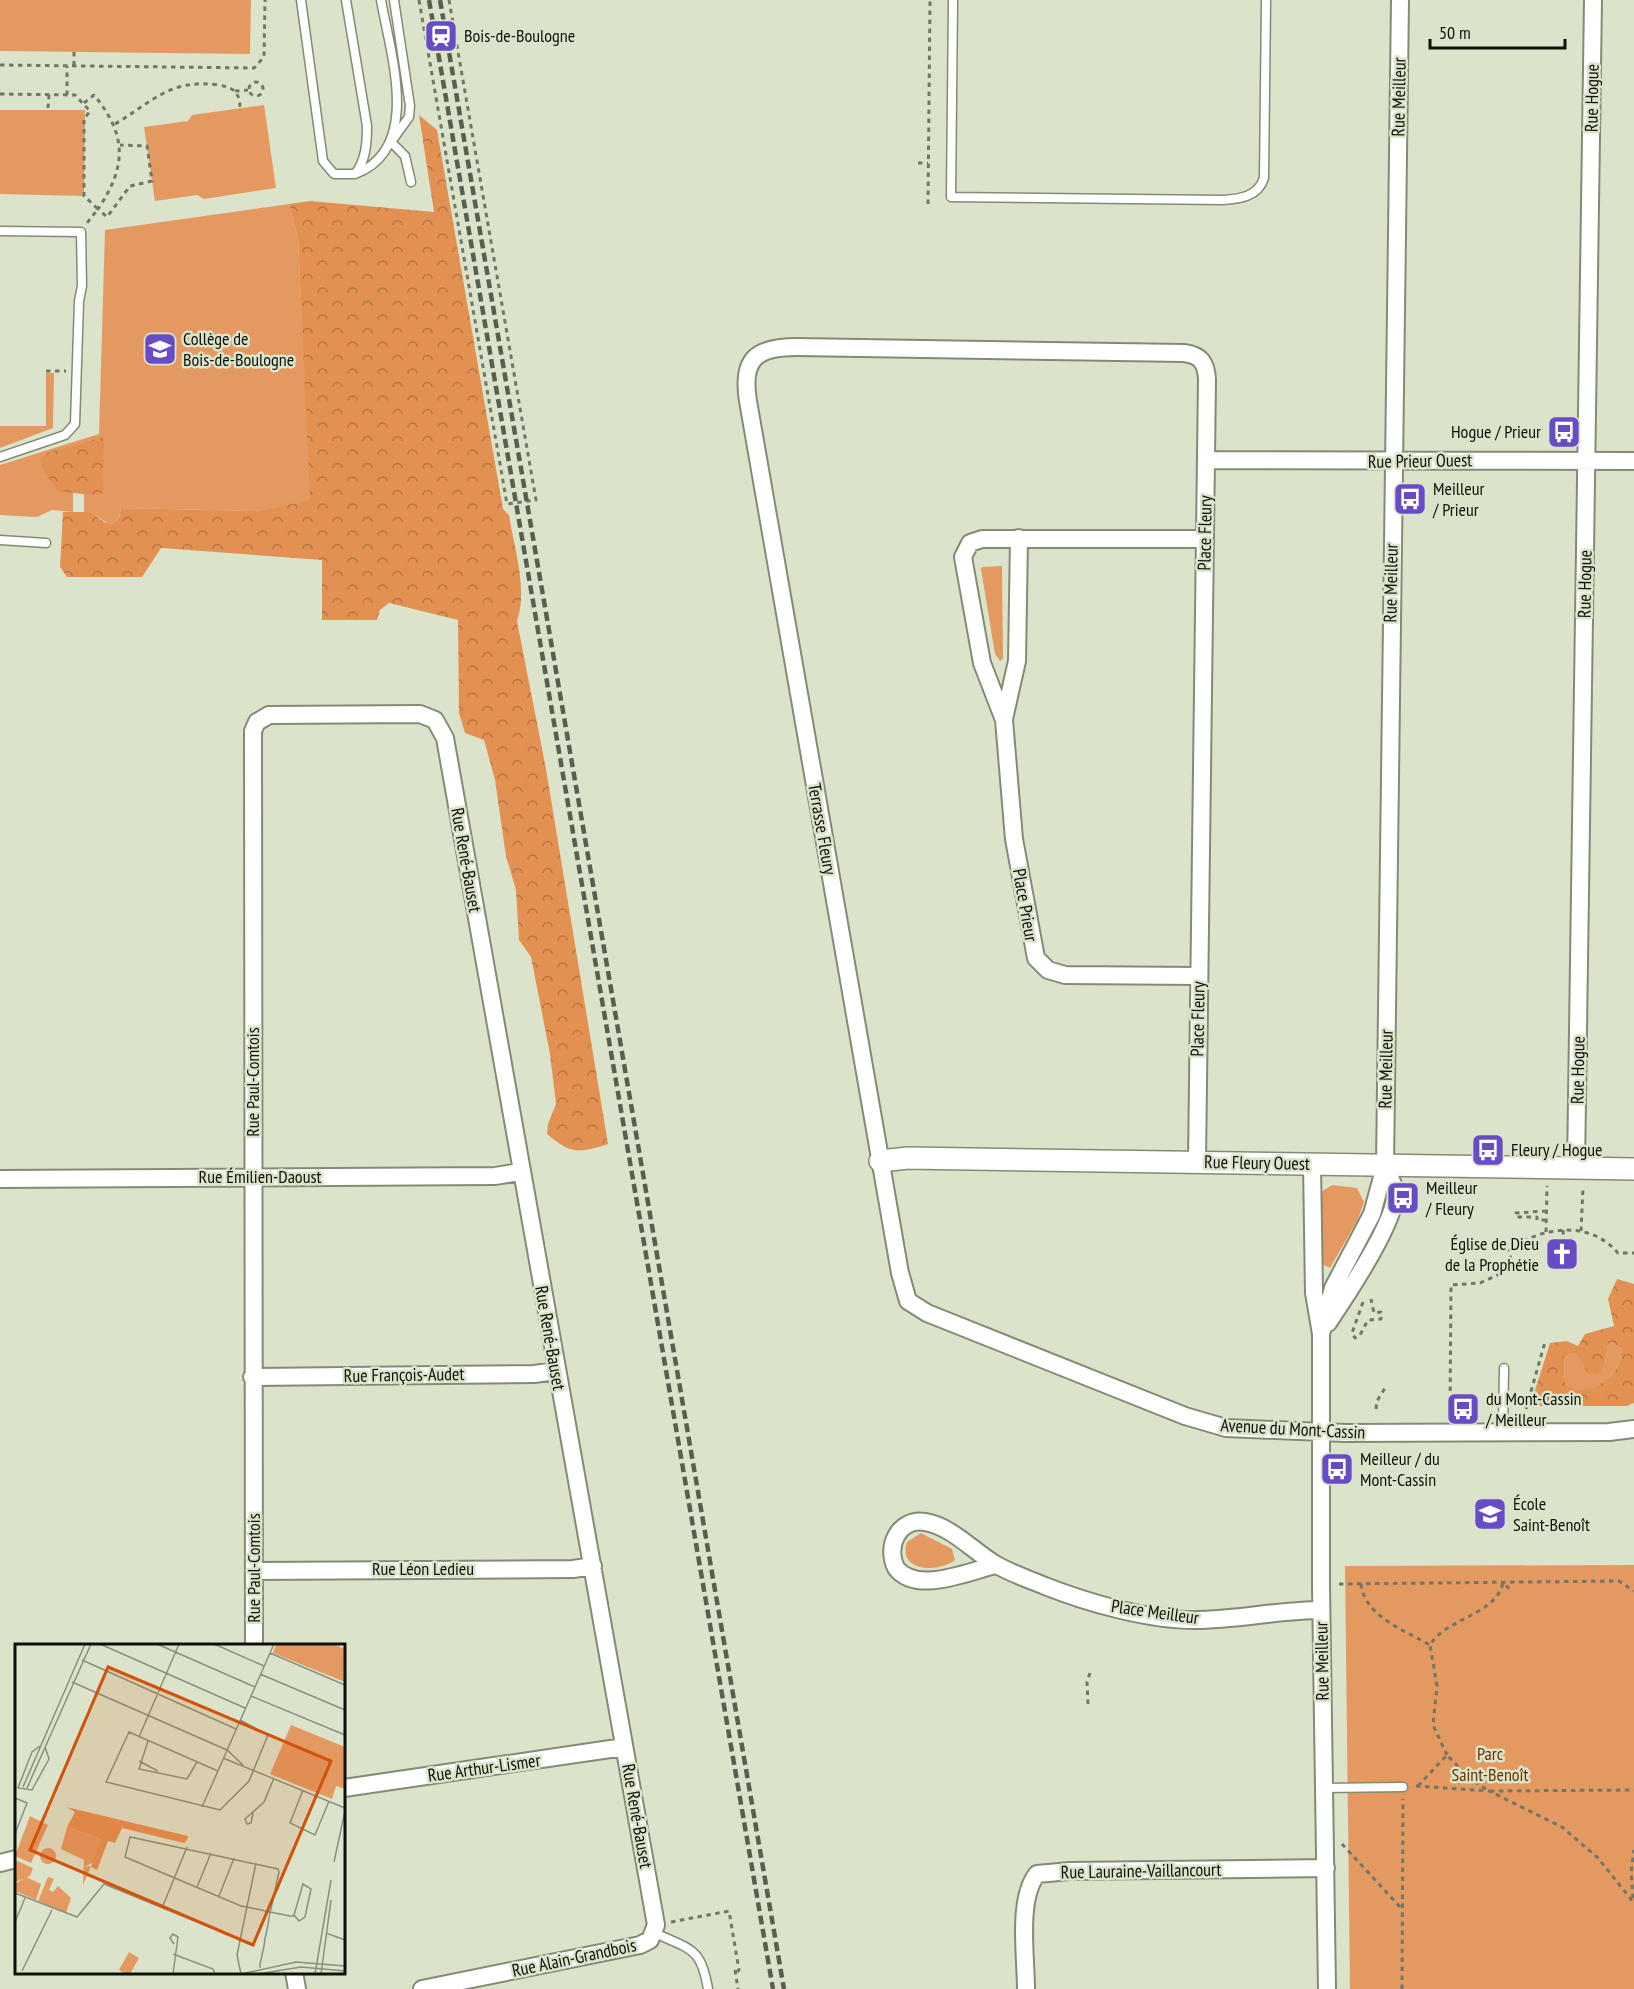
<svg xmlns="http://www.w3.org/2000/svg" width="1634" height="1989" viewBox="0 0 1634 1989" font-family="'PT Sans Narrow',sans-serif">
  <defs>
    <pattern id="forest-crowns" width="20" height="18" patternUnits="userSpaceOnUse" patternTransform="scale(1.5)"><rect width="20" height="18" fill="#e39152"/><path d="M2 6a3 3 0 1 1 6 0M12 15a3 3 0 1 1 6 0" fill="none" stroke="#b67542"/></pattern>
  </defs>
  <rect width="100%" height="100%" fill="#dbe4cb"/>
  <path fill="#e49961" d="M0 0H251L250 54 0 51Z
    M264 105 276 188 204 199 197 195 155 201 144 127 188 121 192 115Z
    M0 110H85L84 196 0 194Z
    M289 204 298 238 311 500 256 511 121 508 119 518 112 524C101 522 95 512 84 512V493L91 495 46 475 58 490 73 492V512L52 510 37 517 0 515V465L99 434 105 230Z
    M46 373H54L53 428 0 448V426H46Z
    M1002 566 1003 658 1000 661 995 654 981 569 982 567Z
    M1332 1185 1357 1188 1364 1202 1358 1219 1330 1268 1322 1264 1321 1192Z
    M1612 1342 1621 1349C1623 1375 1588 1402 1565 1383L1564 1356 1569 1353H1577L1587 1372 1605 1364 1608 1344Z
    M921 1533 952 1549 955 1560C939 1573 897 1572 907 1542Z
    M1634 1565V1989H1350L1345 1566Z"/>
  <path fill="url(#forest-crowns)" fill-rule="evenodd" d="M419 115 437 130 503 509 509 515C514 548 528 589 517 621L546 769 608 1144C579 1153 572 1155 547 1134L548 1124 556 1104 550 1054 531 957 519 940 516 890 506 856 495 780 484 740 465 733 459 713 458 620 389 603 380 610 377 620H322V560L161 548 142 577H67L60 567 63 512H90L104 522 112 524 119 518 121 508 256 511 310 500 298 238 289 204 310 201 434 212Z
    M104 437 103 493 91 495 58 491 46 475 39 459 49 452Z
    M1617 1279 1634 1284V1403L1627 1406H1530L1550 1343 1567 1341 1578 1346 1585 1334 1614 1326 1608 1299ZM1612 1342 1621 1349C1624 1374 1588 1402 1565 1383L1564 1356 1569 1353H1576L1587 1372 1598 1374 1605 1364 1608 1344Z"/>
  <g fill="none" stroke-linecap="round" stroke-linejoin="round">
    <g stroke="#838b74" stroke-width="11">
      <path id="service" d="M301 0 323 161 334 174H355C366 161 367 142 367 126L346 0
        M394 0 410 106 409 117 391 142 405 156 411 182
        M953 0 951 197 1223 200C1239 199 1258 197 1264 178L1266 0
        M355 174C423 149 390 53 381 0
        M0 231 81 232 82 286 79 301 75 424 65 435 0 457
        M0 540 46 543
        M1503 1432 1504 1368
        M1324 1788 1403 1787
        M655 1933C691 1950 701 1947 708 1989"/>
    </g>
    <g stroke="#838b74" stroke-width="20">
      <path id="minor" d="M1206 460 1634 461
        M1004 719 1017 661 1019 538
        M1199 976 1065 975 1048 970 1036 958 1014 839 1004 720 982 663 963 557 970 543 982 539H1205
        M1197 1162 1207 379C1206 362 1200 355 1184 353L797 347C757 347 741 358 748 401L900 1273 908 1301 927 1313 1185 1416 1226 1428 1346 1433 1609 1432 1634 1429
        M1312 1164 1314 1293 1321 1334V1586L1327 1989
        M1576 1168 1593 0
        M0 1179 495 1176 520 1172
        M1328 1323C1344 1299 1398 1219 1395 1192 1394 1183 1388 1174 1385 1166
        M1321 1334 1333 1288 1372 1214 1385 1166 1400 0
        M252 1377 534 1374 556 1371
        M996 1565C969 1571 917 1595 896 1568 885 1546 899 1518 925 1522 951 1526 973 1551 995 1564 1010 1573 1028 1579 1045 1586 1088 1603 1148 1620 1195 1620 1237 1620 1279 1610 1321 1610
        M254 1571 573 1569 593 1566
        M254 1646 253 731 257 722 269 715 420 714 435 720 445 738 656 1925 650 1940 640 1945 422 1989
        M344 1788 624 1747
        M0 1863 16 1859
        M294 1972 297 1989
        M1026 1989C1026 1957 1017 1899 1037 1874L1070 1871 1326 1868"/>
    </g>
    <g stroke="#838b74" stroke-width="24">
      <path id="tertiary" d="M880 1161 908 1158 1634 1169"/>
    </g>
    <path stroke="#717767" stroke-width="3" stroke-dasharray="4.5 4.5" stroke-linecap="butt" d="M419 0 507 504 536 500 449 0
      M74 52V65
      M0 65 254 68 264 57 265 0
      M249 89a7 7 0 1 1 14 0a7 7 0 1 1-14 0Z
      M235 91 248 90
      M0 94 75 95 90 111 84 119V196L98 209 87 223
      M67 95V66
      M84 103 94 95C127 135 127 166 98 209L107 217 130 186 152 181 147 146 120 145
      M48 108 49 95
      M115 124C151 103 170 78 218 85 233 87 240 92 240 108
      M918 163H928
      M928 204 930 0
      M46 371H66
      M1546 1220H1537V1217H1516V1213L1546 1211
      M1563 1230 1564 1247
      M1581 1231 1583 1187
      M1546 1232 1547 1186
      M1511 1260 1509 1251C1514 1244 1521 1242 1528 1239 1559 1225 1595 1226 1618 1253H1634
      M1363 1302 1352 1333 1355 1338 1360 1335 1368 1320 1381 1319V1312L1374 1313 1371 1299
      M1376 1409 1377 1401 1385 1388
      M1450 1409 1451 1285 1480 1283 1511 1269
      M1526 1409 1545 1342
      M1339 1584 1619 1581 1634 1591
      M1361 1584C1364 1616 1406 1631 1430 1645
      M1088 1704 1087 1682 1090 1673
      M1447 1755 1433 1725 1437 1686 1430 1645C1446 1618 1496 1615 1503 1583L1512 1591
      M1416 1786 1489 1791 1562 1827 1598 1858 1634 1903
      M1418 1786 1447 1755 1469 1778 1489 1791 1634 1790
      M1342 1844 1401 1908
      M1633 1898 1631 1873 1634 1850
      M671 1922 729 1911 739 1970 736 1973
      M735 1970 738 1989
      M1402 1989 1403 1799"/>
    <use href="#service" stroke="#fff" stroke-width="8"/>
    <use href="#minor" stroke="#fff" stroke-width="16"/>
    <use href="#tertiary" stroke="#fff" stroke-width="21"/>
    <path stroke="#595e50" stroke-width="4.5" stroke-dasharray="9 4.5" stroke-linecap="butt" d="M429 0 773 1989
      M440 0 784 1989"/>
  </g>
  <defs>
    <g id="station-square" transform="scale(1.725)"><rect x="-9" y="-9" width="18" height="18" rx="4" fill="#684cc5" stroke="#dbe4cb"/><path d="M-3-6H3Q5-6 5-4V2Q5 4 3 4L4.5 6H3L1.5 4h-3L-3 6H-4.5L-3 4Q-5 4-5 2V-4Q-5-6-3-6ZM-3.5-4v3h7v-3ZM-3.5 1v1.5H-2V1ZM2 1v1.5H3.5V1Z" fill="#fff"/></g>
    <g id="university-square" transform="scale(1.725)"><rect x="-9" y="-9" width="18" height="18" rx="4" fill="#684cc5" stroke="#dbe4cb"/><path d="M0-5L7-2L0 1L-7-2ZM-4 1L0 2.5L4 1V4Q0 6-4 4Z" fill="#fff"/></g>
    <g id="bus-square" transform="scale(1.725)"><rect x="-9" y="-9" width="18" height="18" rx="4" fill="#684cc5" stroke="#dbe4cb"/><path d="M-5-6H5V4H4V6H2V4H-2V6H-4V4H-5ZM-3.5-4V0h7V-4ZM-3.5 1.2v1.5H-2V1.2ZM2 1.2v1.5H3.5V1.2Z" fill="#fff"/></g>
    <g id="church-square" transform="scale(1.725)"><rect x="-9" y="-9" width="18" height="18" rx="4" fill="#684cc5" stroke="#dbe4cb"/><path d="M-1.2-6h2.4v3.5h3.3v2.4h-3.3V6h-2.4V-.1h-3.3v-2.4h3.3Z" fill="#fff"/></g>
    <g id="school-square" transform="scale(1.725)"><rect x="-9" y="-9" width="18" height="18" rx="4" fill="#684cc5" stroke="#dbe4cb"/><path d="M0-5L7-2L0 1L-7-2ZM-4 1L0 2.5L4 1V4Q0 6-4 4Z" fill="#fff"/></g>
  </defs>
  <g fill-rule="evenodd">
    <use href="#station-square" x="441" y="36"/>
    <use href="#university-square" x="160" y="349"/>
    <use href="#bus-square" x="1564" y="432"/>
    <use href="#bus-square" x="1410" y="499"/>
    <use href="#bus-square" x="1488" y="1150"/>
    <use href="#bus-square" x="1403" y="1198"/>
    <use href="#church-square" x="1562" y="1254"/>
    <use href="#bus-square" x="1463" y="1409"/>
    <use href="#bus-square" x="1337" y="1469"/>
    <use href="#school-square" x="1490" y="1514"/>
  </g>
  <g text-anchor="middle" stroke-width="5" stroke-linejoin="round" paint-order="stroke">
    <g font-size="18" fill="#0e1109" stroke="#dbe4cb" text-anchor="start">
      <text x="464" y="42">Bois-de-Boulogne</text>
      <text x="183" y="345">Collège de<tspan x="183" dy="21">Bois-de-Boulogne</tspan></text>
      <text x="1541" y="438" text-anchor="end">Hogue / Prieur</text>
      <text x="1433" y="495">Meilleur<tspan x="1433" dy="21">/ Prieur</tspan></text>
      <text x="1511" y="1156">Fleury / Hogue</text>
      <text x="1426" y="1194">Meilleur<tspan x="1426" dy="21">/ Fleury</tspan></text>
      <text x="1539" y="1250" text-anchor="end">Église de Dieu<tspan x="1539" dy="21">de la Prophétie</tspan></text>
      <text x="1486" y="1405">du Mont-Cassin<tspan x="1486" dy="21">/ Meilleur</tspan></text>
      <text x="1360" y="1465">Meilleur / du<tspan x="1360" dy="21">Mont-Cassin</tspan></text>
      <text x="1513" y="1510">École<tspan x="1513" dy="21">Saint-Benoît</tspan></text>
    </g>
    <g font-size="18" fill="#0e1109" stroke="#dbe4cb">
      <text transform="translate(1399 97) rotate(-89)" y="6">Rue Meilleur</text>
      <text transform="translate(1592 98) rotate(-89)" y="6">Rue Hogue</text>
      <text transform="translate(1420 461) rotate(-1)" y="6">Rue Prieur Ouest</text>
      <text transform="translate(1205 533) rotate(-89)" y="6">Place Fleury</text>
      <text transform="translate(1391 583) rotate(-89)" y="6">Rue Meilleur</text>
      <text transform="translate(1585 584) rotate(-89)" y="6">Rue Hogue</text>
      <text transform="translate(822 829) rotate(80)" y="6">Terrasse Fleury</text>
      <text transform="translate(466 860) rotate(80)" y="6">Rue René-Bauset</text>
      <text transform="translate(1025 905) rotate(80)" y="6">Place Prieur</text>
      <text transform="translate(1198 1019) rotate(-89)" y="6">Place Fleury</text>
      <text transform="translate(1386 1069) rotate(-89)" y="6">Rue Meilleur</text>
      <text transform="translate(1578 1070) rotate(-89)" y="6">Rue Hogue</text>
      <text transform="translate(253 1082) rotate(-90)" y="6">Rue Paul-Comtois</text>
      <text transform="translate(1257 1163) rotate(1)" y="6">Rue Fleury Ouest</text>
      <text x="260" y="1183">Rue Émilien-Daoust</text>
      <text transform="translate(550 1338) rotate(80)" y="6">Rue René-Bauset</text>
      <text transform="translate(404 1375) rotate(-1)" y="6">Rue François-Audet</text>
      <text transform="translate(1293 1429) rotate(3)" y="6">Avenue du Mont-Cassin</text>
      <text transform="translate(254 1568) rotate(-90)" y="6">Rue Paul-Comtois</text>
      <text x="423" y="1575">Rue Léon Ledieu</text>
      <text transform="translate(1155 1612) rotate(8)" y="6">Place Meilleur</text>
      <text transform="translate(1322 1661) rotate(-91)" y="6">Rue Meilleur</text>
      <text transform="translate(484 1768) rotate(-8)" y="6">Rue Arthur-Lismer</text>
      <text transform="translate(637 1816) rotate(80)" y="6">Rue René-Bauset</text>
      <text transform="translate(1141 1871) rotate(-1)" y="6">Rue Lauraine-Vaillancourt</text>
      <text transform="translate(574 1958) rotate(-12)" y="6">Rue Alain-Grandbois</text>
    </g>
    <g font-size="18" fill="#683400" stroke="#dbe4cb">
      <text x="1490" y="1760">Parc<tspan x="1490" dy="21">Saint-Benoît</tspan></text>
    </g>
  </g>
  <g transform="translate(15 1644)">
    <rect width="330" height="330" fill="#dbe4cb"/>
    <path d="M261 0H318L330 5V38L258 9ZM276 81 330 103V145L321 142 317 155 255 130ZM15 172 33 181 16 219 0 212ZM52 183 86 195 79 218 69 223 76 222 68 241 69 216 46 205ZM25 212a8 8 0 1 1 16 0a8 8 0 1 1-16 0ZM0 216 18 224 15 232 0 238ZM11 233 26 240 21 256 0 247V240ZM33 233 39 235 34 246 38 248 43 242 56 254 51 269 23 257ZM114 308 124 314 115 330H111L104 326Z" fill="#e49961"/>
    <path d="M51 163 173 192 172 196 169 199 107 184 100 199 93 197 82 226 76 223 86 195 52 183 60 168Z" fill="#e39152"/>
    <path fill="none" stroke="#89907d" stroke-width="1.5" d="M85 0 230 64M142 0 240 43M199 0 249 22M255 9 330 41M67 16 221 85M245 30 330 66M57 38 212 106 228 121M236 52 330 91M124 93 164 0M133 97 124 125 172 135 182 118M25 102 17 108 3 144 17 146 34 115 30 103M208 114 330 164M124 117 143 127M203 127 114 88 91 138 205 166 234 137 253 91 225 76M8 143 70 0M12 144 76 0M288 146 275 179 300 191 314 157M0 154 12 159 0 190M187 163 259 0M238 169 236 179 232 180 230 175 249 158 259 134M319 218 330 167M288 240 296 245 290 273 284 277 279 271ZM182 243 196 209M0 249 62 273 89 240 224 295M204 252 219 214M147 264 172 203M0 278 10 254M311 289 330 296M158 310 198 325 200 330M245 324V320L249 302 250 294 252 286 255 268 256 265 264 228 263 225 115 193 110 213 226 262 232 263 255 268 275 272H279M7 327 37 266M158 330 163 293 158 290 155 294 159 300M226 330 222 311 241 219M226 330 281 318 330 322M243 330 286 323 330 327M300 330 316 236M306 330 316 256"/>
    <path fill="#d2520c" fill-opacity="0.15" stroke="#d2520c" stroke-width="3" d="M93 23 316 117 238 301 15 206Z"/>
    <rect width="330" height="330" fill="none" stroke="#0e1109" stroke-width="3"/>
  </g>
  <path d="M1430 39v9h135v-9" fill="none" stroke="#0e1109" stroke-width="3"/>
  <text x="1439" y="39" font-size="18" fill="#0e1109" stroke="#dbe4cb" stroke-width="4.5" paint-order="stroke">50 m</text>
</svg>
